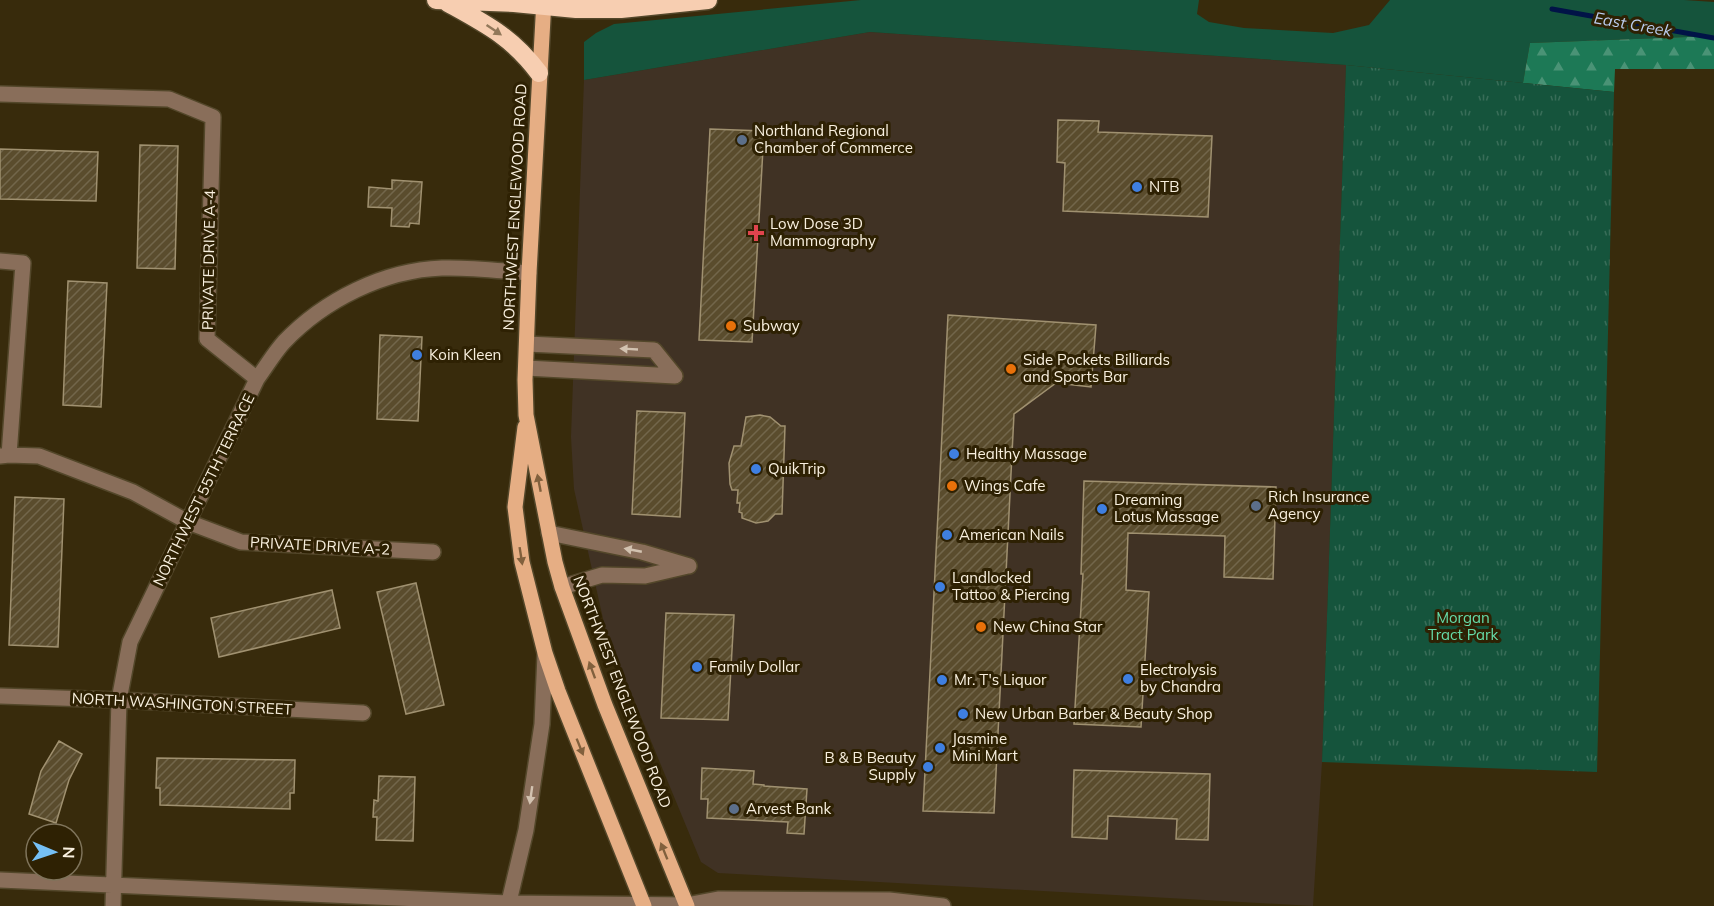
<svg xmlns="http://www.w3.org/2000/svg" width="1714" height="906" viewBox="0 0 1714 906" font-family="Mulish,sans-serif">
  <defs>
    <pattern id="forest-firs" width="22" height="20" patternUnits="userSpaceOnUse" patternTransform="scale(1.5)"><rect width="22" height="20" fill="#1d7956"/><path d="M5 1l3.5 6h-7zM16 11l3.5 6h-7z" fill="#4a9376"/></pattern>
    <pattern id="park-tufts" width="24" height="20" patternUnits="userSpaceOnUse" patternTransform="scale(1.5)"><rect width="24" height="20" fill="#15543c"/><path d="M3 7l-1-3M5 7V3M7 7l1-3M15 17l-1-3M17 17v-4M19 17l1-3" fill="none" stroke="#386d58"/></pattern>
    <pattern id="building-hatch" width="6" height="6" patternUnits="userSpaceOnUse" patternTransform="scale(1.5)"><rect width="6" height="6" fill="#5a4c2d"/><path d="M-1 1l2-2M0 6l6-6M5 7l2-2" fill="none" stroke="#72664b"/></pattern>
  </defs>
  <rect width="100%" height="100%" fill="#382b0c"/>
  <path fill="#403224" d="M870 32 1346 65 1322 762 1313 906 718 873 701 862 606 632 574 489 571 437 584 80Z"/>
  <path fill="#15543c" d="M861 0H1199L1197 14 1209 22 1244 28 1333 33 1369 25 1390 0H1684L1714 2V36L1530 43 1523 83 1346 65 870 32 584 80V42L596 33 614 24Z"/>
  <path fill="url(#forest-firs)" d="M1714 36V69H1615L1614 92 1523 83 1530 43Z"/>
  <path fill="url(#park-tufts)" d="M1346 65 1614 92 1597 772 1322 762Z"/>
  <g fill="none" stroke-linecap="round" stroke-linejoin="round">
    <path stroke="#011347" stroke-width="5" d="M1552 9 1714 38"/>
  </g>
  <path fill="url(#building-hatch)" stroke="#a09170" stroke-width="1.5" d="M1058 120 1099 121 1098 132 1212 136 1208 217 1063 211 1065 163 1057 162Z
    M710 129 764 131 752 342 699 340Z
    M140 145 178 146 175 269 137 268Z
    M0 149 98 152 96 201 0 199Z
    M392 180 422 182 419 224 410 223 409 227 391 226 392 208 368 207 369 187 392 189Z
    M68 281 107 283 101 407 63 405Z
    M948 315 1096 325 1091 387 1056 383 1014 414 994 813 923 811Z
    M380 335 422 337 418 421 377 419Z
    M637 411 685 413 680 517 632 514Z
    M760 415 770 417 781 426H785L782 514H775L768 521 756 523 742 518V513L739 512 740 503H737L738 490H732L730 484 729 463 734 446H741L746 417Z
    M1084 481 1276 487 1273 579 1224 577 1225 536 1128 533 1126 590 1149 592 1141 727 1074 724 1083 574H1081Z
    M15 497 64 499 58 647 9 645Z
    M416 583 444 705 406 714 377 592Z
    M332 590 340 628 219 657 211 618Z
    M666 613 734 615 728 720 661 718Z
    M59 741 82 754 69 780 56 823 29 814 41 771Z
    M157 758 295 760 294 793H290V809L160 805V788H156Z
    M702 768 754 771 753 784 764 785V786L807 789 804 834 787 833 788 822 707 818 708 799H701Z
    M1074 770 1210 774 1208 840 1176 839 1177 819 1108 816 1107 839 1072 837Z
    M379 776 415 777 413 841 376 840 377 817H373L374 800 378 801Z"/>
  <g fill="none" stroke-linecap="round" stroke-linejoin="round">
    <g stroke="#53472a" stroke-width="18">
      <path id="minor" d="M0 94 169 99 213 117 207 339 257 379
        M0 261 23 263 9 455 0 456
        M527 344 654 350 675 376
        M526 368 675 376
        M9 455 39 456 133 492 188 522 241 542 433 552
        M549 533 642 552 689 566
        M562 587 602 575 645 576 688 566
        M0 696 119 700 363 713
        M0 880 508 903 686 905 718 899 889 900 943 906
        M113 906 119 700 130 642 257 379C266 367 274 353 284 342 324 300 384 270 442 268 471 267 501 271 529 273
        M508 906 526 830 542 724 545 654"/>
    </g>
    <g stroke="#53472a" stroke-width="18">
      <path id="major" d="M544 0 529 273 525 380 526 415 555 562 562 587 605 705 687 906
        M525 427 515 507 522 562 545 653 558 691 644 906"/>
    </g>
    <g stroke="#53472a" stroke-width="21">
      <path id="highway" d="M436 0 514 3 576 9H621L708 0
        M448 3C486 24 512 37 539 73"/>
    </g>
    <use href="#minor" stroke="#896e5a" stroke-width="15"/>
    <use href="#major" stroke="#e6ae84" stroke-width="15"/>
    <use href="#highway" stroke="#f7ceb1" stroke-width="18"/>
  </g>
  <defs><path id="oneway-solid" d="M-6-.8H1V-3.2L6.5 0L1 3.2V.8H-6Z" transform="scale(1.5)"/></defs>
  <use fill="#92785a" href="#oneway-solid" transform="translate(494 30) rotate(34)"/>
  <g fill="#d2c2b0">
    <use href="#oneway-solid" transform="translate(629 349) rotate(-177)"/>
    <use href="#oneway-solid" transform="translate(633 550) rotate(-169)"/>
    <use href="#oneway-solid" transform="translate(531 795) rotate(98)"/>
  </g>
  <g fill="#81603d">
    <use href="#oneway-solid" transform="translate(539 483) rotate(-101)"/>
    <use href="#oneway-solid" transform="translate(521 556) rotate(81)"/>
    <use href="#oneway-solid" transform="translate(592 670) rotate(-110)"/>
    <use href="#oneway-solid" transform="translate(580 747) rotate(68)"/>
    <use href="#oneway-solid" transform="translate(664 851) rotate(-112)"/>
  </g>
  <g fill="#5c6f8a" stroke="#2e2103" stroke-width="2">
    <circle cx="742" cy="140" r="6"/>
    <circle cx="1256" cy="506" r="6"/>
    <circle cx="734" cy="809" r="6"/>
  </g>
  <g fill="#3f7fe0" stroke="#2e2103" stroke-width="2">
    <circle cx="1137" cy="187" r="6"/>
    <circle cx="417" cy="355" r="6"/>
    <circle cx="954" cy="454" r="6"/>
    <circle cx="756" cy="469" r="6"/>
    <circle cx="1102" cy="509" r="6"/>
    <circle cx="947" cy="535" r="6"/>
    <circle cx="940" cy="587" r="6"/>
    <circle cx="697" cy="667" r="6"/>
    <circle cx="1128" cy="679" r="6"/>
    <circle cx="942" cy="680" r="6"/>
    <circle cx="963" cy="714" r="6"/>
    <circle cx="940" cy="748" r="6"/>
    <circle cx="928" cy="767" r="6"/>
  </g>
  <path fill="#e0444e" stroke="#2e2103" stroke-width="2" d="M753 224h6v6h6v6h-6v6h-6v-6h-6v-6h6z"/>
  <g fill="#e8710a" stroke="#2e2103" stroke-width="2">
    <circle cx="731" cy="326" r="6"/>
    <circle cx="1011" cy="369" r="6"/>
    <circle cx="952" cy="486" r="6"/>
    <circle cx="981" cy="627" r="6"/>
  </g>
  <g text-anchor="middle" stroke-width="6" stroke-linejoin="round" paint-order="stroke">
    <g font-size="15" fill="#f9f0df" stroke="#2e2103" text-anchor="start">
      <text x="754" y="136">Northland Regional<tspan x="754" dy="17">Chamber of Commerce</tspan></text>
      <text x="1149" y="192">NTB</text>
      <text x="770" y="229">Low Dose 3D<tspan x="770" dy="17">Mammography</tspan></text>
      <text x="743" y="331">Subway</text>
      <text x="429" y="360">Koin Kleen</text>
      <text x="1023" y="365">Side Pockets Billiards<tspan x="1023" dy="17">and Sports Bar</tspan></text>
      <text x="966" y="459">Healthy Massage</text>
      <text x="768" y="474">QuikTrip</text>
      <text x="964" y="491">Wings Cafe</text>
      <text x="1268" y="502">Rich Insurance<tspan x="1268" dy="17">Agency</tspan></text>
      <text x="1114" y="505">Dreaming<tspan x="1114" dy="17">Lotus Massage</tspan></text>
      <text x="959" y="540">American Nails</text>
      <text x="952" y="583">Landlocked<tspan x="952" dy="17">Tattoo &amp; Piercing</tspan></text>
      <text x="993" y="632">New China Star</text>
      <text x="709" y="672">Family Dollar</text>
      <text x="1140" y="675">Electrolysis<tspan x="1140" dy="17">by Chandra</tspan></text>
      <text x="954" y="685">Mr. T's Liquor</text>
      <text x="975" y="719">New Urban Barber &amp; Beauty Shop</text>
      <text x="952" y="744">Jasmine<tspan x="952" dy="17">Mini Mart</tspan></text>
      <text x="916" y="763" text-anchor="end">B &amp; B Beauty<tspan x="916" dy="17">Supply</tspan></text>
      <text x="746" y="814">Arvest Bank</text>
    </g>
    <g font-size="15" fill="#f9f0df" stroke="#2e2103">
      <text transform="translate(515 207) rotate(-87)" y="5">NORTHWEST ENGLEWOOD ROAD</text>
      <text transform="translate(209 260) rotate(-89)" y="5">PRIVATE DRIVE A-4</text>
      <text transform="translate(204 490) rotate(-64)" y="5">NORTHWEST 55TH TERRACE</text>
      <text transform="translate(320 546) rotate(3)" y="5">PRIVATE DRIVE A-2</text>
      <text transform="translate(622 692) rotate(69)" y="5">NORTHWEST ENGLEWOOD ROAD</text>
      <text transform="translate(182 704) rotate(3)" y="5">NORTH WASHINGTON STREET</text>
    </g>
    <g font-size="15" fill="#65dca9" stroke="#2e2103">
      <text x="1463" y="623">Morgan<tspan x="1463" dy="17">Tract Park</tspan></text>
    </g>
    <g font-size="16" font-style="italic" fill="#bbcdf0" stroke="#2e2103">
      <text transform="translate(1633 24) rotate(10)" y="6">East Creek</text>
    </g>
  </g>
  <g transform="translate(54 852) rotate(92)"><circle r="28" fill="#2e2103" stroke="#7f745b" stroke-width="1.5"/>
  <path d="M0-4.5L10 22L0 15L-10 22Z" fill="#75c0f6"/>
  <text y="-9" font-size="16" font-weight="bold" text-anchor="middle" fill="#f9f0df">N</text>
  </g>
</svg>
